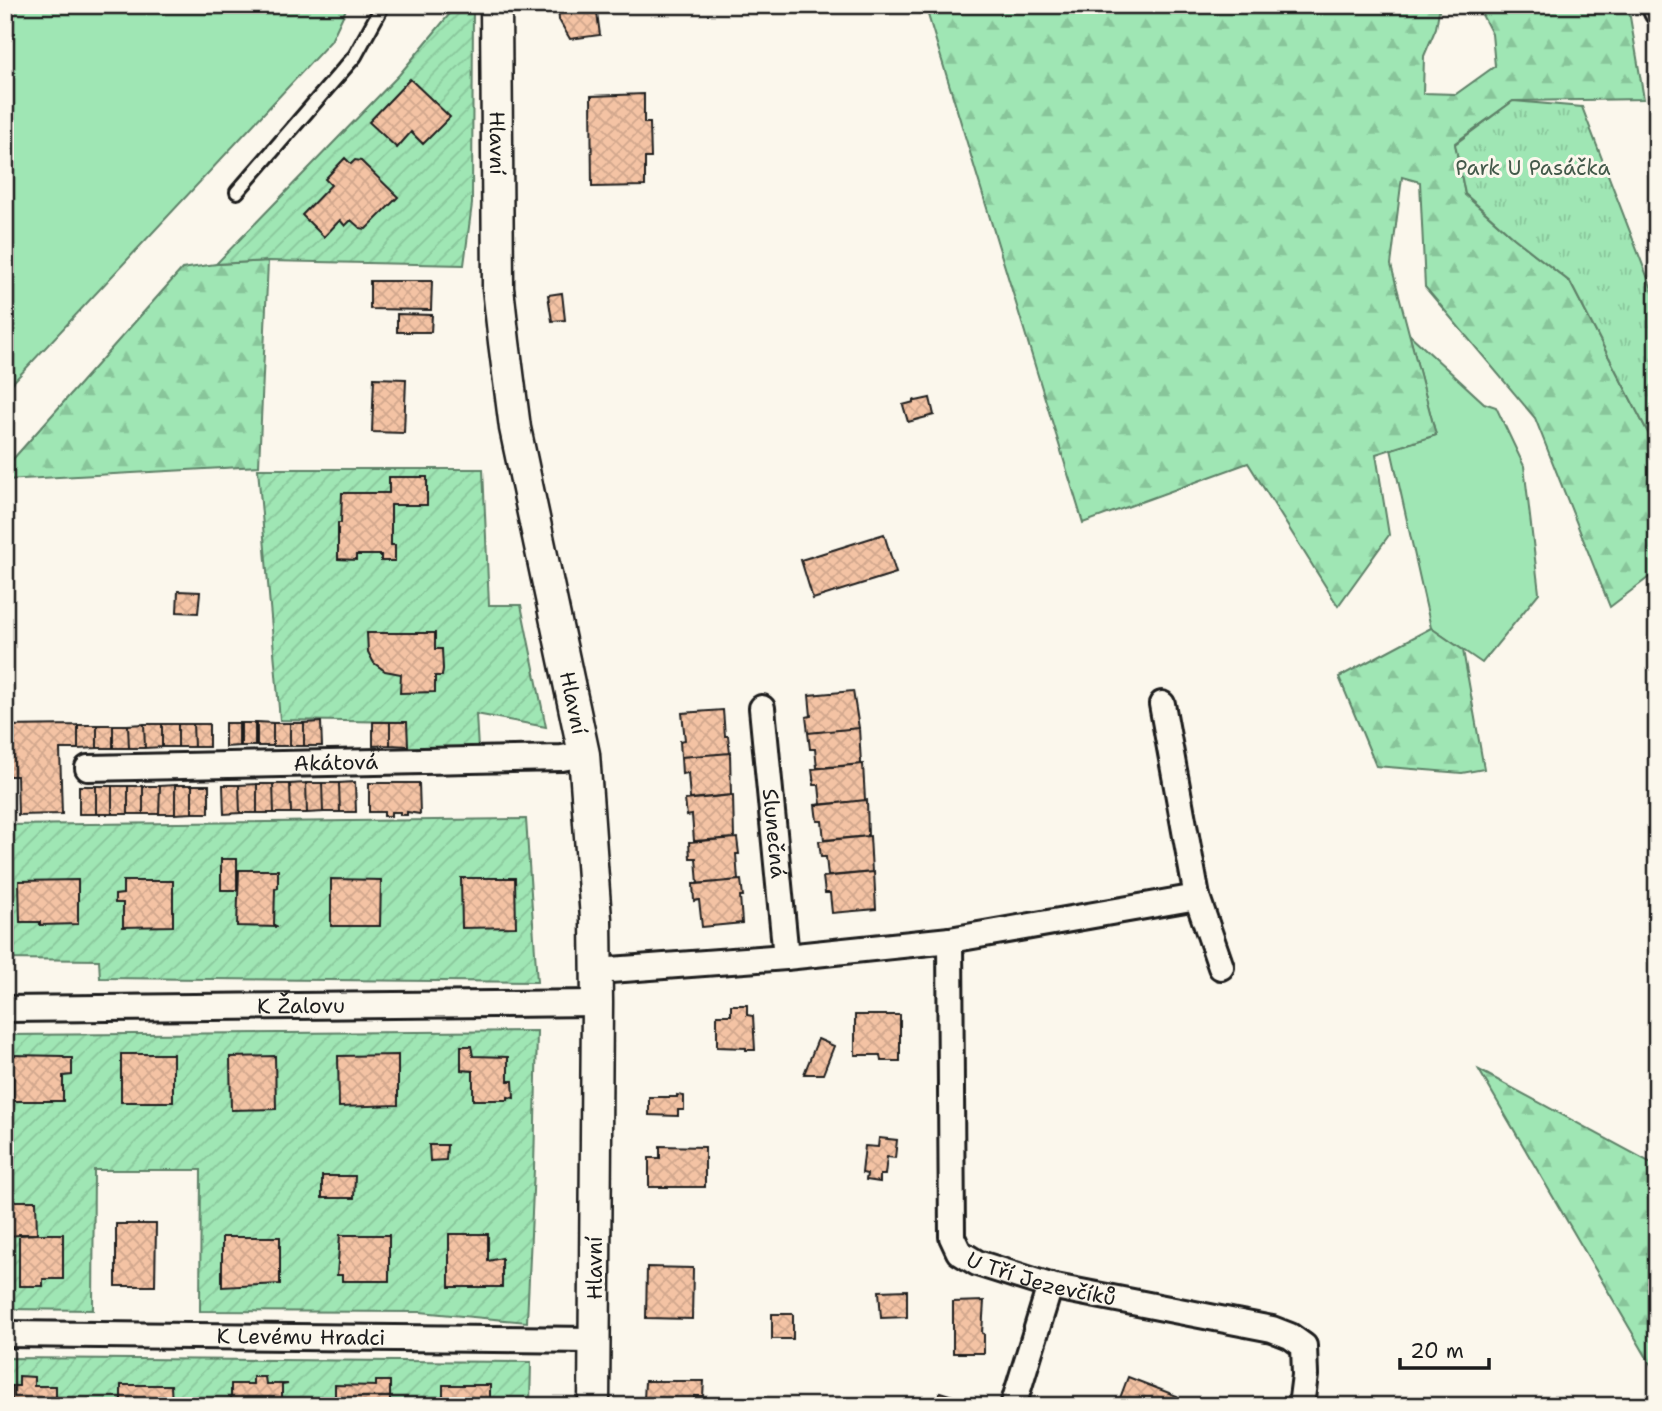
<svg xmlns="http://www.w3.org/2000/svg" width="1662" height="1411" viewBox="0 0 1662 1411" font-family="'Shantell Sans',sans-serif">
  <defs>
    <pattern id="forest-firs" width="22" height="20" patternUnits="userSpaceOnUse" patternTransform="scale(1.75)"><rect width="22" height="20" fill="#9fe6b4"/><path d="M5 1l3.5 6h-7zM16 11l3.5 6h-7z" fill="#88c59a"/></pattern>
    <pattern id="park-tufts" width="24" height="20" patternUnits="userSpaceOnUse" patternTransform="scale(1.75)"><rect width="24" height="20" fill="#9fe6b4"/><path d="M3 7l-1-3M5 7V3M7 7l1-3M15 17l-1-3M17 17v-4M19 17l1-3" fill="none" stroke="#88c59a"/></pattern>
    <pattern id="garden-furrows" width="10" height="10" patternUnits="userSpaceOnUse" patternTransform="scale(1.75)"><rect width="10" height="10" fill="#9fe6b4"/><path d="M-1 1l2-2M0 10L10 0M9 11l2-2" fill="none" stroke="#88c59a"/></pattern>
    <pattern id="building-cross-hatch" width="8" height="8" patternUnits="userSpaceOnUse" patternTransform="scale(1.75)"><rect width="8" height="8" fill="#f4c3a4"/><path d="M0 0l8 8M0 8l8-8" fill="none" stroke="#d1a78d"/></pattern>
  </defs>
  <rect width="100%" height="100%" fill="#fbf7ec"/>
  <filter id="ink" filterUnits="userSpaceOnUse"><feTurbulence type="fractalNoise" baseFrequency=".0143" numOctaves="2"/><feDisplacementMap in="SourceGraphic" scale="14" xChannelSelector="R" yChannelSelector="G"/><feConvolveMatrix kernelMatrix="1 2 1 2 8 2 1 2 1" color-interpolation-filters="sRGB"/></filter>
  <g filter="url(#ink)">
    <path fill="#9fe6b4" stroke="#5e8168" stroke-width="2" d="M5 5H348L331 41 5 391Z
      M1409 334 1484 403 1496 407 1524 466 1539 593 1482 663 1431 628 1391 449 1436 435Z"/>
    <path fill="url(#forest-firs)" stroke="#5e8168" stroke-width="2" d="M925 5H1440L1436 28 1424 56 1423 93 1456 94 1495 66 1492 34 1477 5H1628L1644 99 1513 101 1455 143 1465 195 1514 238 1570 282 1657 450V571L1610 607 1535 418 1425 287 1420 182 1402 177 1391 265 1436 435 1376 454 1389 535 1338 606 1248 463 1083 523Z
      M268 261 259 466 5 480V468L182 269 216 264Z
      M1431 628 1463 650 1484 769 1462 773 1376 766 1339 677Z
      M1479 1070 1657 1166V1375Z"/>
    <path fill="url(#park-tufts)" stroke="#5e8168" stroke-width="2" d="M1513 101 1582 107 1657 302V450L1570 282 1514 238 1465 194 1455 144Z"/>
    <path fill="url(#garden-furrows)" stroke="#5e8168" stroke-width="2" d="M457 5H473L472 204 464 265 268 261 216 264 399 75Z
      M258 469H483L489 605H521L546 727 476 714 478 749 407 750 406 722 280 720Z
      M526 819 537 982 100 978 99 960 5 959V825Z
      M537 1031 534 1169 527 1322 420 1312 200 1311 201 1170H94L93 1310 5 1309V1035Z
      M5 1358 531 1362 530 1406H5Z"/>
    <path fill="url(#building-cross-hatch)" stroke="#1c1c1c" stroke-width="2" d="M558 5H596L600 35 570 39 559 20Z
      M410 79 450 117 423 144 411 132 397 148 369 122Z
      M644 94V123H650L651 158H645V186L592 187 591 96Z
      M345 158 351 164 355 160 361 161 398 197 366 229 360 228 351 220 345 226 340 220 324 237 302 215 331 185 325 179Z
      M370 281H432L431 310 370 309Z
      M562 293 565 320 552 321 548 295Z
      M397 314 432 315 431 332H397Z
      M374 378 406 379 404 433 372 432Z
      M930 398 934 415 908 422 903 405 914 402V400L916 401Z
      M389 477H427V505H391V545H395V561H381V555H356V560L338 559V523H341L342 493H389Z
      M884 534 896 573 813 599 801 560Z
      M178 591 200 592 198 613 177 612Z
      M367 633H435V649H442L443 669 442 676H435V692L400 693 401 674 385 671 374 663 368 652Z
      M853 691 859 728 808 733 806 717 811 716 809 695Z
      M723 710 725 736H728L730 753 681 757 680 741 685 740 682 713Z
      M257 722 273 723V746H257Z
      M321 722 322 746H304V723Z
      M373 722H390V745L373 746Z
      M390 722H407L408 746 390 745Z
      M225 723H239V746L225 747Z
      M241 723H255V746H241Z
      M273 723H290V746H273Z
      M290 723H304V746H290Z
      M144 724H162V747L145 748Z
      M144 724 145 748H129L128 725Z
      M162 724H178V747H162Z
      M178 724H193L194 747H178Z
      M193 724H209V747H194Z
      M78 725V749H60L62 814 18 815 17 776H5V726Z
      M78 725H97V748L78 749Z
      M97 725H113V748H97Z
      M113 725H128L129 748H113Z
      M859 728 861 764 817 768 815 749H810L808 733Z
      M730 753 731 795 690 799 688 773 682 774 681 757Z
      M863 764 865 800 821 805 819 785H814L812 769Z
      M355 782 356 812H340L339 783Z
      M306 783 307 813H291L290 784Z
      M306 783H322L323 812 307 813Z
      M322 783H339L340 812H323Z
      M369 783H419L420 814 407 812V815H400V812H391V816H384V812H369Z
      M257 784V813H240L239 785Z
      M257 784H273L274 813H257Z
      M273 784H290L291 813H274Z
      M175 785V814H159L160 786Z
      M175 785H192V813L175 814Z
      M192 785H209V813H192Z
      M223 785H239L240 813 224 814Z
      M79 786H96V814H79Z
      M96 786H112V814H96Z
      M112 786H128V814H112Z
      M128 786H143V814H128Z
      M143 786H160L159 814H143Z
      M733 795 734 838 694 841 692 815 687 816 685 800Z
      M867 800 868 836 824 840 822 821H817L815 805Z
      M870 836 872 872 828 876 826 857H821L819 841Z
      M737 838 739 854H736L738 880 698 884 696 858H690L689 842Z
      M221 859H237V890H221Z
      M239 870H278V888L275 889 274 925 278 927 237 926Z
      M874 872 876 909 832 913 830 893H825L823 877Z
      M461 878H515L516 927 462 928Z
      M331 879 381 880 380 926H331Z
      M78 880V924L40 925V922H20L19 881Z
      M741 880 743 896H740L742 923 702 927 699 900 694 901 693 884Z
      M123 881H173V926L123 927V903H115V895L123 894Z
      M731 1005H747V1015L753 1016 755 1050H746V1048L717 1047V1015H731Z
      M855 1015H900V1061H881L880 1055H855Z
      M818 1039 834 1046 823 1074H804Z
      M461 1046H471L473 1056 508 1057V1081H513L514 1098 508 1097V1100H473V1071L461 1070Z
      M121 1054H173V1102H121Z
      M13 1055 63 1056 64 1058H72V1075L63 1076V1101H13Z
      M398 1055V1105L339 1107 338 1056Z
      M275 1056 276 1109 231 1110 230 1057Z
      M677 1095 684 1096V1110H678V1116L649 1115V1097H677Z
      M879 1138 897 1140 895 1158 887 1157 885 1175H880V1182L866 1180 867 1174 862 1173 865 1146 878 1147Z
      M429 1145H447L446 1160 430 1161Z
      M660 1146 705 1147V1187H649V1158H660Z
      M322 1176H355L354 1198H322Z
      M5 1201H36L37 1234 5 1236Z
      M116 1224H156L155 1286H116Z
      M19 1234H63V1279H43V1286H19Z
      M449 1234H488V1261L502 1258V1287H449Z
      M340 1235H389V1281H342V1275H337Z
      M222 1237H280V1284L222 1287Z
      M647 1267 693 1268 692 1319 646 1318Z
      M907 1290V1317L881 1318 879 1291Z
      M984 1301 982 1333 984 1334V1353H953V1302Z
      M772 1314H793V1339H772Z
      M19 1376 34 1377V1386H56V1406H12V1386H19Z
      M253 1377H265L266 1384H288L282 1385V1406H231V1384H253Z
      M1128 1377 1177 1396 1173 1406H1117Z
      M376 1381H390V1406H335V1385L376 1386Z
      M645 1381H704L703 1396H694V1402H688V1406H641V1400H644Z
      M121 1385H171L172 1406H121Z
      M443 1385H490V1406H443Z
      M940 1392 972 1402 971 1406H936Z"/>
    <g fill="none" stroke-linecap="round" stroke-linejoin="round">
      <g stroke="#1c1c1c" stroke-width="18">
        <path id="service" d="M237 192 355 56 383 5"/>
      </g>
      <g stroke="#1c1c1c" stroke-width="30">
        <g id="minor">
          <path d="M1654 5 1657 12"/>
          <path d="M1162 704 1197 897 1221 967"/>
          <path id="s1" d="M762 708 786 957"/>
          <path id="s2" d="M88 768 562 758 584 754"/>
          <path id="s3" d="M950 940 952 1237 959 1252 977 1263 1050 1286 1272 1329 1290 1336 1304 1346 1305 1375 1301 1406"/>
          <path d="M597 971 786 957 950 940 1197 897"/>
          <path id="s4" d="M5 1009 597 1003"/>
          <path id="s5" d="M5 1334 595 1340"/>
          <path d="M1013 1406 1050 1286"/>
        </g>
      </g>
      <g stroke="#1c1c1c" stroke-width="35">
        <g id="tertiary">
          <path id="s6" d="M496 5 498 288 504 342 515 428 584 754 596 919 597 1003 594 1406"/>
        </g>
      </g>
      <use href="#service" stroke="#fbf7ec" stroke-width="12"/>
      <use href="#minor" stroke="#fbf7ec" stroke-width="24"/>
      <use href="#tertiary" stroke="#fbf7ec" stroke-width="30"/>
    </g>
  </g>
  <g text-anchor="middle" stroke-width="6" stroke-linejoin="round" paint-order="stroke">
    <g font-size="21" fill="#1c1c1c" stroke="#fbf7ec">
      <text dy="7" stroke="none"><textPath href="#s6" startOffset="138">Hlavní</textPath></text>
      <text dy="7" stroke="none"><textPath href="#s6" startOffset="705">Hlavní</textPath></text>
      <text dy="7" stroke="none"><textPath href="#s2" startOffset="248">Akátová</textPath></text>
      <text dy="7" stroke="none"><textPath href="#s1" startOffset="126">Slunečná</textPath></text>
      <text dy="7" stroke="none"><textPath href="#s4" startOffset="296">K Žalovu</textPath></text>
      <text transform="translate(595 1268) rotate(-90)" y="7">Hlavní</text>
      <text dy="7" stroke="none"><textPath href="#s3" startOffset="401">U Tří Jezevčíků</textPath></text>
      <text dy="7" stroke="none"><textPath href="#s5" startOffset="296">K Levému Hradci</textPath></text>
    </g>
    <g font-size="21" fill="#43594a" stroke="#fbf7ec">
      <text x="1533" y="175">Park U Pasáčka</text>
    </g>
  </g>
  <rect width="1662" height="1411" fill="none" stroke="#fbf7ec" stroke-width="28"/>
  <rect x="14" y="14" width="1634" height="1383" fill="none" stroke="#1c1c1c" stroke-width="2.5" filter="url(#ink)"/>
  <path d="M1400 1358v10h89v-10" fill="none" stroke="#1c1c1c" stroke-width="3.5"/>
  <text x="1410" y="1358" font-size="21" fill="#1c1c1c" stroke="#fbf7ec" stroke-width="5" paint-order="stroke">20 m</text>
</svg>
